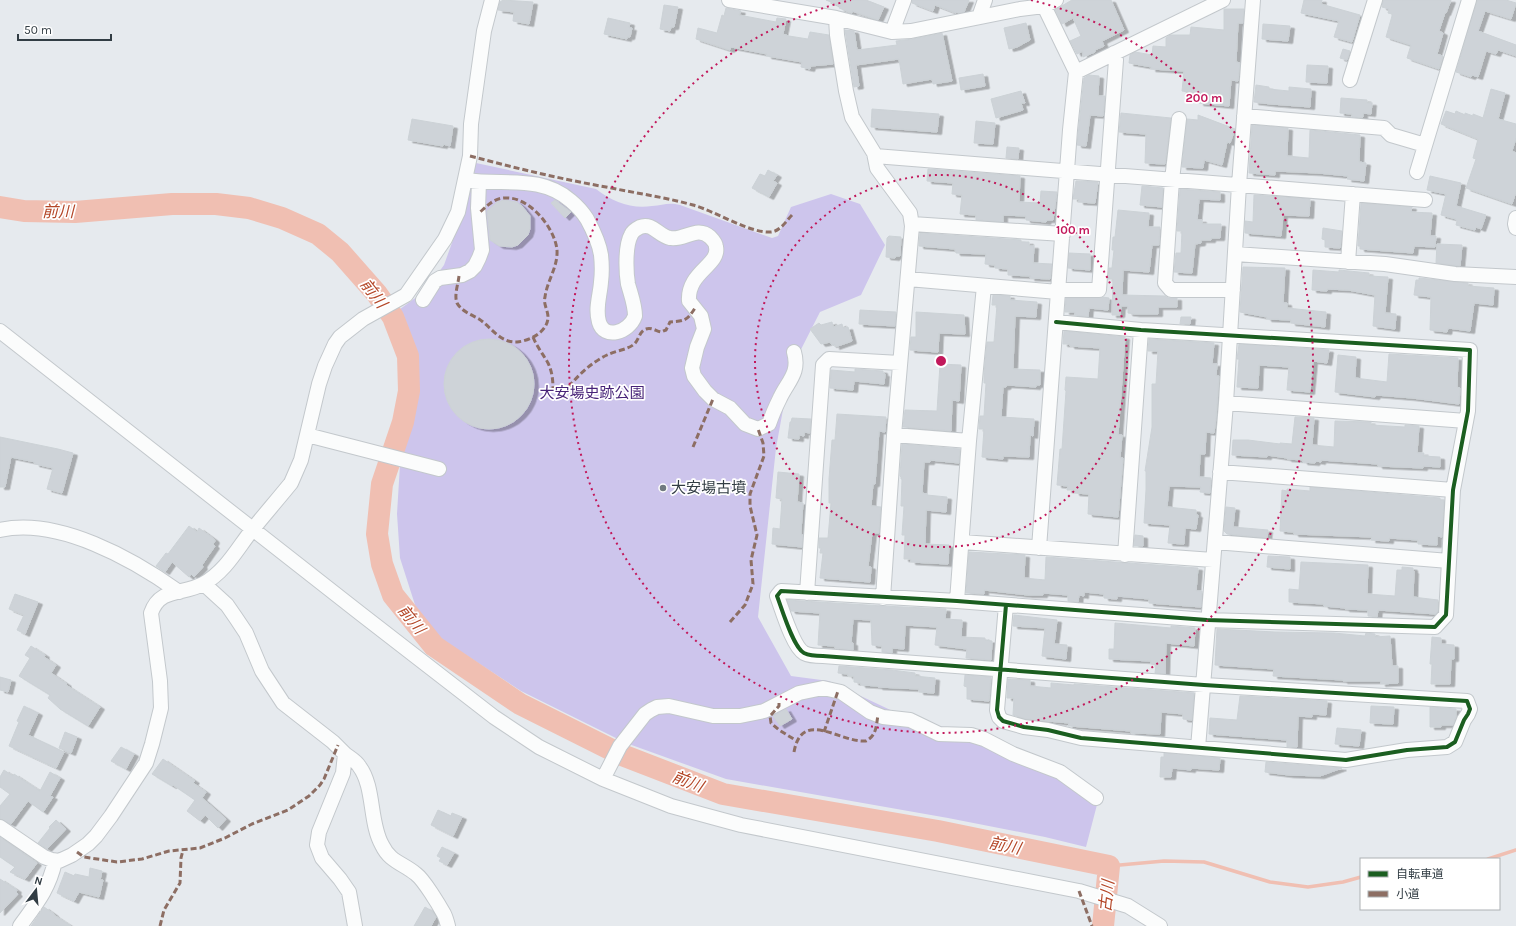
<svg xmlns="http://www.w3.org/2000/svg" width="1516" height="926" viewBox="0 0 1516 926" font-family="Karla,'Noto Sans JP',sans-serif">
  <defs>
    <filter id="shadow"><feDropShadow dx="4.5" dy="2.5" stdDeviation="0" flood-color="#0004"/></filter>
  </defs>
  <rect width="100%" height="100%" fill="#e6eaee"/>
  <path fill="#cdc5ec" d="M476 163 596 189C613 202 631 209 652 206 663 205 669 202 680 205L772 238 778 236 791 207 831 194 860 204 885 245 861 295 820 312 790 371 776 448 758 617 791 676 829 681 901 715 968 734 1099 797 1086 847 1045 837 948 818 726 779 626 743 521 691 440 638 417 611 400 558 397 514 402 432 399 340 396 312 425 291 444 265 453 240Z"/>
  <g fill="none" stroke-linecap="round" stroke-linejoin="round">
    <path stroke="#f0bfb2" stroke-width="3.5" d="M1488 859 1516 850
      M1109 866 1164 861 1204 862 1270 882 1308 887 1343 882 1361 877"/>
    <path stroke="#f0bfb2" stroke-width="22" d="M0 207 24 211 75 212 172 204H216L249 208 282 218 318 234 340 252 377 294 393 317 408 356 409 391 403 422 382 484 377 534 382 564 393 595 434 646 520 704 622 755 723 794 938 831 1109 866 1103 926"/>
  </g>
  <path fill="#ced3d8" stroke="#ccd2d6" filter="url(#shadow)" d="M503 0 533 2 529 24 513 21 514 12 498 10 500 2Z
    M826 0H866L884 7 878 20 852 11V13L839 8 840 6Z
    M912 0H969L964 12 959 13 956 12V13L935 5 933 11 912 3Z
    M1072 0H1111L1124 30 1102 41 1104 46 1095 50V52L1083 57V51L1077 54 1070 41 1081 36 1073 18 1062 24 1055 10Z
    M1304 0H1322L1321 4 1360 15 1352 42 1334 37 1339 21 1301 13Z
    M1383 0H1451L1446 13H1445L1439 31 1443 33 1437 54 1443 56 1439 69 1407 58 1411 45 1386 37 1392 16V14L1388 13 1389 9 1382 7Z
    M1477 0H1506L1516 3 1511 19 1485 11 1478 31 1516 45V56L1498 50 1496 54 1486 51 1478 77 1472 75 1471 77 1456 72Z
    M664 5 678 7 674 27H671L670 31 660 29Z
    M726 8 741 11 739 15 776 22 777 18 786 19 783 34 789 36 808 39 810 32 829 35 833 64 811 66 810 69 801 67 802 62 767 56V54L731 47 730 50 696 39 698 28 717 33 722 15 724 16Z
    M1224 9H1244L1243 23H1238L1236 62 1240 63 1238 81 1231 80 1229 106 1199 103 1200 97 1195 96V93L1182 91 1184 71 1151 69 1152 67 1129 63 1130 55 1135 52 1152 55 1153 46 1166 47V38L1170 35H1190L1191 27 1224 30Z
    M608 18 630 23 629 28H632L630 37H627V39L604 34Z
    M1026 23 1030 40 1017 47 1009 49 1004 28Z
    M1263 24 1290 26 1288 41 1262 39Z
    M845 30 854 31 857 50 897 45 896 41 913 39 942 33 952 81 933 84 932 79 903 84 899 59 856 65 859 86 854 87Z
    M1343 49 1350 51 1347 60 1340 58Z
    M1307 65 1328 66 1327 83 1306 82Z
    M983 74 985 86 961 90 959 78Z
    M1089 75 1099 76 1098 96H1105L1103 116 1090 115 1086 146 1077 145 1084 78Z
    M1256 85 1269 87V89L1289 91V87L1311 89 1310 107 1271 104 1254 102Z
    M1491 89 1505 93 1498 119 1516 124V138L1512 151 1516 153V192L1512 204 1466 188 1476 159 1473 158 1478 139 1441 124 1446 111 1455 114 1456 111 1465 115V113L1473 116V114L1483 118Z
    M1021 91 1025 103H1021L1023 110 996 118 991 99Z
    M1341 98 1367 100V103H1372L1371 114 1363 113V117L1362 118 1352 117V114L1340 113Z
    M872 109 939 114 937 132 871 127Z
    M1121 113 1171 118 1165 164 1145 163 1146 134 1119 132Z
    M1198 115 1235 129 1230 143 1227 142 1222 165 1204 160 1203 168 1182 167 1187 119 1198 120Z
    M412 119 453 126 450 146 443 144V146L408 140Z
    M976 121 995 123 993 144 974 143Z
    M1252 125 1288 128 1287 156 1309 158 1310 130 1360 135 1359 162 1366 163 1364 181 1347 179 1348 176 1318 173 1275 171V175L1249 173Z
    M1007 147 1019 148 1018 159 1006 158Z
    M928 169 1020 176 1019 202 1040 203 1041 191 1057 192 1053 220H1047L1046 222 1026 220V216L1003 215V222L976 220V215L960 214 962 195 952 194 953 183 927 181Z
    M768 170 777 175 773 181 777 183 769 197 752 188 760 174 765 176Z
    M1430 176 1461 183 1456 206 1486 215 1481 229 1476 227 1475 230 1456 225 1457 221 1456 220V219L1441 215 1446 194 1427 190Z
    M1076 181 1098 182 1095 203 1079 202V199H1073Z
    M1142 186 1163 188 1162 207 1140 205Z
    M1180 189 1220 192V200L1199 199 1197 220H1202V224H1221L1220 238H1211V240H1201V243L1195 244 1192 273 1174 272 1176 253H1181L1182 231H1177Z
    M1254 195 1310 199 1309 216 1283 215 1281 236 1245 233V221L1253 222Z
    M504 200 517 202 522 206 530 216V229L528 235 518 245 512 247 499 246 490 240 487 211 497 202Z
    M555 200 571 212 565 218 551 203Z
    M1361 203 1412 207 1411 212 1432 213 1430 236H1436L1435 247 1414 246 1413 253 1360 249V246H1358Z
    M1118 210 1149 213 1148 227H1160L1159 245H1152L1149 272 1123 270 1122 295 1165 296 1168 298H1177V307H1158V314H1135L1128 313V306H1121L1120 315H1112L1113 279H1108L1109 268H1112L1114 250H1112L1113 237H1115Z
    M1323 228 1342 231 1340 248 1325 247V240L1322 239Z
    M920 233 1021 240V242H1029V246H1034L1033 263 1052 264 1050 279 1030 278 1031 276 1008 275V269L995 268V265L985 264 986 254 956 253 955 249 919 246Z
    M889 236 901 237 900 256H896L895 258 886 257 887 238Z
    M1437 244 1462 245 1460 266 1436 263Z
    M1069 253 1090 254V270L1068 268Z
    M1243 267 1285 268 1283 303H1287V308L1326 312 1325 327 1291 323V320L1267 319V317L1240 312Z
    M1313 270 1339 272V270L1369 273V276L1388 277 1385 313 1396 314 1395 329 1373 326 1375 295 1348 290 1327 289V291L1312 290Z
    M1419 278 1468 283V286L1494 288 1493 305 1474 303 1470 331 1448 328 1447 332 1430 330 1431 297 1414 295 1416 280H1419Z
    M993 295 1010 296V300L1037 302 1036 317 1015 316 1013 367V369L1040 370V385H1036V387L1007 385 1006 387H1003L1001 417 1034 419 1033 436 1030 435 1029 457 1003 456V459L982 457 984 429H979L980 416H984L986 383H984V374L987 342H994L997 305H992Z
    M1103 297 1109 298 1108 310 1089 308 1088 317 1075 315V312H1065L1066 298Z
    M860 310 896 312 895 326 859 324Z
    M916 312 964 315 965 334 939 333 938 352 910 350 911 337H916Z
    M1181 317H1191L1190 324H1180Z
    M832 322 833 327 842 324 843 328 848 327 852 341 835 347V344L832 345 830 342 821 344 810 329 819 323 821 325Z
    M1064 331 1125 337 1118 435H1122L1120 458H1123L1118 517 1088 514 1089 494 1075 493V490H1067L1068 486 1057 485 1060 449H1062L1066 391 1065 390 1066 377 1098 379 1100 348 1070 346V344H1063Z
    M444 384a45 45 0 1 1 90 0a45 45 0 1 1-90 0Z
    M1149 339 1214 343 1212 364H1217L1216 376H1219L1216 418 1214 433 1206 432 1205 454H1200L1199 477 1211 478 1210 493 1200 492 1201 487 1169 486 1167 507 1196 510V515H1198L1196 529 1185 528 1184 544 1168 543 1170 525 1144 523 1146 490V471H1145L1152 427V384H1156L1158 351H1148Z
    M1239 344 1329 350 1327 363 1313 361 1310 392 1287 390 1289 367 1259 365 1258 388 1237 387 1239 359H1237Z
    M1389 354 1458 358 1457 387 1460 388 1459 404 1412 398 1376 395 1375 397 1335 392 1338 355 1356 357 1355 378 1387 382Z
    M940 364 961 365 959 401 952 400 951 431 903 427 905 410 937 411Z
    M855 369 883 371V374H885L884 384 854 381 853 390 830 388 831 370 855 372Z
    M837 414 886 417 885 432 879 431 875 484H873L871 506 881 507 879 533H872L868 566 871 567 870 582 820 578 823 553H820L821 548H819V538H828L831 503H829V479L832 440H835Z
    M1295 417 1314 418 1312 445 1334 447 1335 421 1371 422V425L1405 427V425L1419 426 1417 453H1424L1423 456 1440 457V467L1423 466V468L1378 466V464L1321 460V462L1316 461 1315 463 1303 462V460L1287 459V458L1267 455V457L1232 455 1233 440H1248L1280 444V443L1292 444Z
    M792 418 811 419 810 433 804 432V436L799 435V439L788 438 790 422H791Z
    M0 437 58 449 73 453 62 493 47 489 53 468 35 464V462L11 457 5 487H0Z
    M902 444 960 449 959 463 930 460V462H924L922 493 927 494V495L947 497 946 512 926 510 925 544 949 545 948 564 911 562V559H904L905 535H902L904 506H901L902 479H901V477L900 476Z
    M778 472 799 474 797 502 803 503 801 531V535H803L802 547 772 544 773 528 780 529 782 499 776 498Z
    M1310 487 1440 498V500H1444L1442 537 1437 536V545L1418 544V540L1389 538V541L1371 540 1372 537 1294 534V532L1280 531 1282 490 1287 491V489L1310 491Z
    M1226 507 1235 508 1233 527 1268 530 1267 538 1227 534 1224 531Z
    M189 526 197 532 199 528 214 539 215 541 213 544 215 546 202 565 203 567 194 577 191 574 189 577 172 562 165 572 156 566 166 553 168 554Z
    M1135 535 1143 536V546H1134Z
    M969 552 1025 555 1024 578 1045 580 1046 557 1198 568 1196 591H1202L1201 607 1149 603V599L1138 598 1117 596V599L1104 598V594L1084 592V596L1079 595 1078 602 1068 601V595L1043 593V595H1028L984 590V594L966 593Z
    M1268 556 1290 557V569L1267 567Z
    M1301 562 1368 565 1367 594 1395 596 1397 570H1402V567L1413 568V571H1414L1413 597 1438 600V611L1436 614 1378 610 1377 617 1368 616V610L1345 609V608L1324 606V604L1289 602V589L1299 590Z
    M15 594 38 602 25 634 17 630 24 615 9 609Z
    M787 600 883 606 946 609 945 619 962 620 961 637 985 638V640L992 641 991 660 966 658 967 649 935 645 937 627 905 625 904 649 892 648V653L882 652V646L872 645 871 620 853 619 851 643H853V650L835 648V646L818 645 820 613 791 611Z
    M1014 615 1057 620 1054 644 1067 645 1066 659 1042 656 1045 628 1013 626Z
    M1115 623 1171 628V626L1195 628 1194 646 1166 643 1165 674 1155 673 1156 665 1151 664V661L1109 659V649H1114Z
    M1217 629 1275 632 1334 633 1365 636 1366 633 1375 634V637L1390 636 1392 666H1398V683L1381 684V681H1343V680L1273 676 1274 669 1215 665Z
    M1432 637 1441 638V644L1454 645V659H1451L1450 684H1431L1432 664H1430Z
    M31 646 45 655 44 657 56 665 51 673 67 684 66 685 100 707 88 726 60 709 48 698 50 695 19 676 30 658 25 655Z
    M839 666 892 670 915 673V676L935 678 934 693 919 692V689L878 687V686L861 685V683L854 682V676H848V674L838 673Z
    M965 675 991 677 989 701 967 699V687L964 686Z
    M0 677 11 680 8 692 0 690Z
    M1008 679 1030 680V686L1051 688V683L1074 685V684L1194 693 1192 720 1183 719V714L1161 712 1160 734 1131 733V731L1070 726H1068L1069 723 1026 719 1013 715 1014 698H1007Z
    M1240 696 1327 701 1326 715 1312 714V717L1298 716 1297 747H1287V740L1209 734 1210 718 1237 720Z
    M24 706 38 713 28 735 64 752 56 768 9 746 19 722 17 721Z
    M1371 706 1394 707 1393 724 1370 723Z
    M1430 707 1456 709V717L1453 725H1441V727H1430Z
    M786 709 792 719 780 726 773 716Z
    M1337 728 1361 730 1359 746 1335 744Z
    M65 732 77 737 71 753 59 748Z
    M121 747 134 754 126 769 111 761Z
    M1164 753 1220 758 1219 770 1191 768V770L1172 768 1171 777H1160L1161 757H1164Z
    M163 759 195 781 193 783 206 792 202 798 226 819 218 828 205 815 200 821 187 811 195 800 173 785 172 786 152 774Z
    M1266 762 1342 768 1320 776 1289 775 1265 772Z
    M4 770 13 776 14 774 40 791 50 772 60 778 50 796 53 797 43 812 28 801 11 824 0 819V806L10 794 0 787V777Z
    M438 810 451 816 452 813 462 817 453 836 431 825Z
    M56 820 66 829 47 849 38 843 50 828 49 827Z
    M0 837 37 863 25 879 10 872 15 867 0 857Z
    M442 847 454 853 447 865 439 861 441 858 437 856Z
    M90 868 102 871 100 880H103L99 897 79 892 74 901 57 893 65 872 74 876 75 874 89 877Z
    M0 879 17 890 16 892 18 894 0 913Z
    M44 907 54 914V915L71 926H31Z
    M425 907 432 911 436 917 431 926H414Z"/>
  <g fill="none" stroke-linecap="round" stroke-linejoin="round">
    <g stroke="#c3c8cc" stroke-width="16">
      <path id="minor" d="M729 0 836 18 892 32 911 31 1020 9 1044 6 1056 0
        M979 17 985 0
        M836 18 837 35 846 91 852 117 874 153 877 168 910 213 912 226 894 435 883 598
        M892 32 904 0
        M1076 72 1223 0
        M1350 80 1375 0
        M1244 116 1384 128 1391 135 1425 145
        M1179 119 1172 180 1165 283 1171 290H1233
        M875 156 1425 200
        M1417 172 1469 0
        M466 180C503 186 540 174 571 201 577 206 582 211 587 219 593 230 599 242 601 255 602 264 602 274 601 282 600 296 595 308 599 322 604 340 629 333 635 316 635 305 631 295 628 284 626 272 625 246 631 235 632 232 636 229 640 227 652 222 659 236 670 238 684 241 697 225 710 237 712 239 716 243 716 247 720 265 687 272 689 301L701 316 704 329 697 347 692 368 694 376 705 391 713 399 730 408 745 424 758 429 769 424C772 415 776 406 780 398 788 381 800 373 794 352
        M1516 218 1515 224 1516 228
        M912 224 1063 234
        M1235 254 1385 264 1455 274 1516 277
        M1348 262 1353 194
        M908 279 1058 292
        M1059 290H1099L1116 60 1114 53
        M423 300 435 281 440 278 462 275 470 271 475 266 479 258 482 250 478 208 479 182
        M0 331 361 614 494 717 539 747 603 779 671 806 741 825 1079 891 1128 906 1160 926
        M1226 403 1466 421
        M307 435 439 469
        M894 435 969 441
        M1220 472 1453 490
        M0 530C58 517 133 559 179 592
        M962 542 1213 560
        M1215 542 1449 561
        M1039 548 1070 130 1076 72 1044 6
        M1125 555 1141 330
        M204 584 227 605 236 618 246 633 262 671 283 703 333 742 345 754 343 773 319 832 317 845 322 858 340 879 349 892 355 926
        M807 593 823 365 829 359 900 363
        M957 601 969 441 984 286
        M1006 605 997 710 999 717 1003 721 1024 727 1048 730 1081 738 1346 760 1407 750 1447 747 1455 742 1464 720 1468 714 1470 709 1467 701 1204 685 823 656C817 656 810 656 804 653 793 647 782 609 777 596L781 591 957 601 1207 620 1435 627 1446 615 1453 490 1468 411 1470 350 1141 330 1056 322
        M1198 748 1226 403 1239 185 1253 0
        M345 754C350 758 356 761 359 766 375 787 369 822 382 845 390 862 403 863 416 874 424 880 439 905 444 914 446 918 447 922 448 926
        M603 779 620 746 645 714 651 710 657 707 669 706 713 716H740L764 711 799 693 823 688 841 692 870 712 883 717 910 720 939 734 971 735 984 739 1013 754 1060 772 1096 798
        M0 827 44 857 52 860 59 861 72 855 88 844 96 836 111 816 146 763 152 744 161 708 160 681 151 613C160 587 183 595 203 584 226 571 237 549 252 530 265 514 278 499 291 483L301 460 319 384 325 366 335 344 340 337 363 319 406 295 445 239 458 212 470 156 471 124 484 31 492 0
        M20 926C36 904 49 889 55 861"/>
    </g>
    <use href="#minor" stroke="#fbfcfc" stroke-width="14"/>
    <path stroke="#8d6e63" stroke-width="3" stroke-dasharray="6 3" stroke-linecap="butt" d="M470 156C515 168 561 179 606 187 635 193 664 197 693 205 715 211 749 233 770 232 780 232 786 221 793 214
      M459 276C458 285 454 295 457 303 461 311 472 315 479 319 491 327 500 343 517 342 529 341 548 332 548 317 548 310 543 304 545 297 547 281 558 267 557 250 555 228 529 196 505 198 494 198 487 206 479 213
      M533 337C537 347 543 354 548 363 552 371 553 380 553 389
      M563 394C574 379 590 363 607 355 615 351 626 350 633 345 639 341 639 331 646 329 651 327 656 331 661 332L666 330 670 322C684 321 687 321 695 308
      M693 447 713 399
      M730 622 745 605 753 584 751 560 757 535 750 506V494L764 456 763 443 758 429
      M779 703V706L770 716 771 723 779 730 797 741
      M824 732 838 691
      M794 752C802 708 840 743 866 741 877 735 876 726 878 715
      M77 852 84 857 117 862 142 859 169 851 200 848 225 838 252 824 288 810 309 796 320 785 324 779 338 745
      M1079 891 1092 926
      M160 926 164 910 180 883 181 858 183 850"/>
    <g stroke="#fff" stroke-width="6">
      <path id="cycleway" d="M1006 605 997 710 999 717 1003 721 1024 727 1048 730 1081 738 1346 760 1407 750 1447 747 1455 742 1464 720 1468 714 1470 709 1467 701 1204 685 823 656C817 656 810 656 804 653 793 647 782 609 777 596L781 591 957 601 1207 620 1435 627 1446 615 1453 490 1468 411 1470 350 1141 330 1056 322"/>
    </g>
    <use href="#cycleway" stroke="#1b5e20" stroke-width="4"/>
  </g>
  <g fill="none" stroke="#c2185b" stroke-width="2" stroke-dasharray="2 4">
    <circle cx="941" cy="361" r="186"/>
    <path d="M1031 0A372 372 0 1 1 851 0"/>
  </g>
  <circle fill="#717a80" stroke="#fff" stroke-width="1.5" cx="663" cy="488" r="4"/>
  <g text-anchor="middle" stroke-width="3.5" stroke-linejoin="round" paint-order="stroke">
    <g font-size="15" fill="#472378" stroke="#fff">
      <text x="592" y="398">大安場史跡公園</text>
    </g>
    <g font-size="15" fill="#323d44" stroke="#fff" text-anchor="start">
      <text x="671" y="493">大安場古墳</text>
    </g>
    <g font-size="16" font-style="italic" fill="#b44627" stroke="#fff">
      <text x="58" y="217">前川</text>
      <text transform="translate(374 293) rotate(52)" y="6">前川</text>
      <text transform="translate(412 619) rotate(51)" y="6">前川</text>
      <text transform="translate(688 781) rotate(21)" y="6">前川</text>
      <text transform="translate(1005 845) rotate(12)" y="6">前川</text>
      <text transform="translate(1106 896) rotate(-84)" y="6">古川</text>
    </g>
  </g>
  <circle cx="941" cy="361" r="6" fill="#c2185b" stroke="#fff" stroke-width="2"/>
  <g font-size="12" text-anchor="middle" font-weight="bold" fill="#c2185b" stroke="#fff" stroke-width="3.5" stroke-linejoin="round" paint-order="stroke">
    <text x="1204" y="102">200 m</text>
    <text x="1073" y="234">100 m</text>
  </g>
  <rect x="1360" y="858" width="140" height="52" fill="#ffffff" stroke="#adb1b4"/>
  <rect x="1368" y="871" width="20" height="6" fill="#1b5e20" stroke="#adb1b4"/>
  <text x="1396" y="878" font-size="12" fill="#323d44">自転車道</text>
  <rect x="1368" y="891" width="20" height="6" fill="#8d6e63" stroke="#adb1b4"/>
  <text x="1396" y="898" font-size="12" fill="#323d44">小道</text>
  <g transform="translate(36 890) rotate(16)" stroke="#ffffff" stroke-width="3" paint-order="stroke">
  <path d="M0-3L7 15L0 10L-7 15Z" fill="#323d44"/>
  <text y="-6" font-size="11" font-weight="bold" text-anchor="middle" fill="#323d44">N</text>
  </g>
  <path d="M18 34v6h93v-6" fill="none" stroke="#323d44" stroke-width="2"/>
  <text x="24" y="34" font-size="12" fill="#323d44" stroke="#ffffff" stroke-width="3" paint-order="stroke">50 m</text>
</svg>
